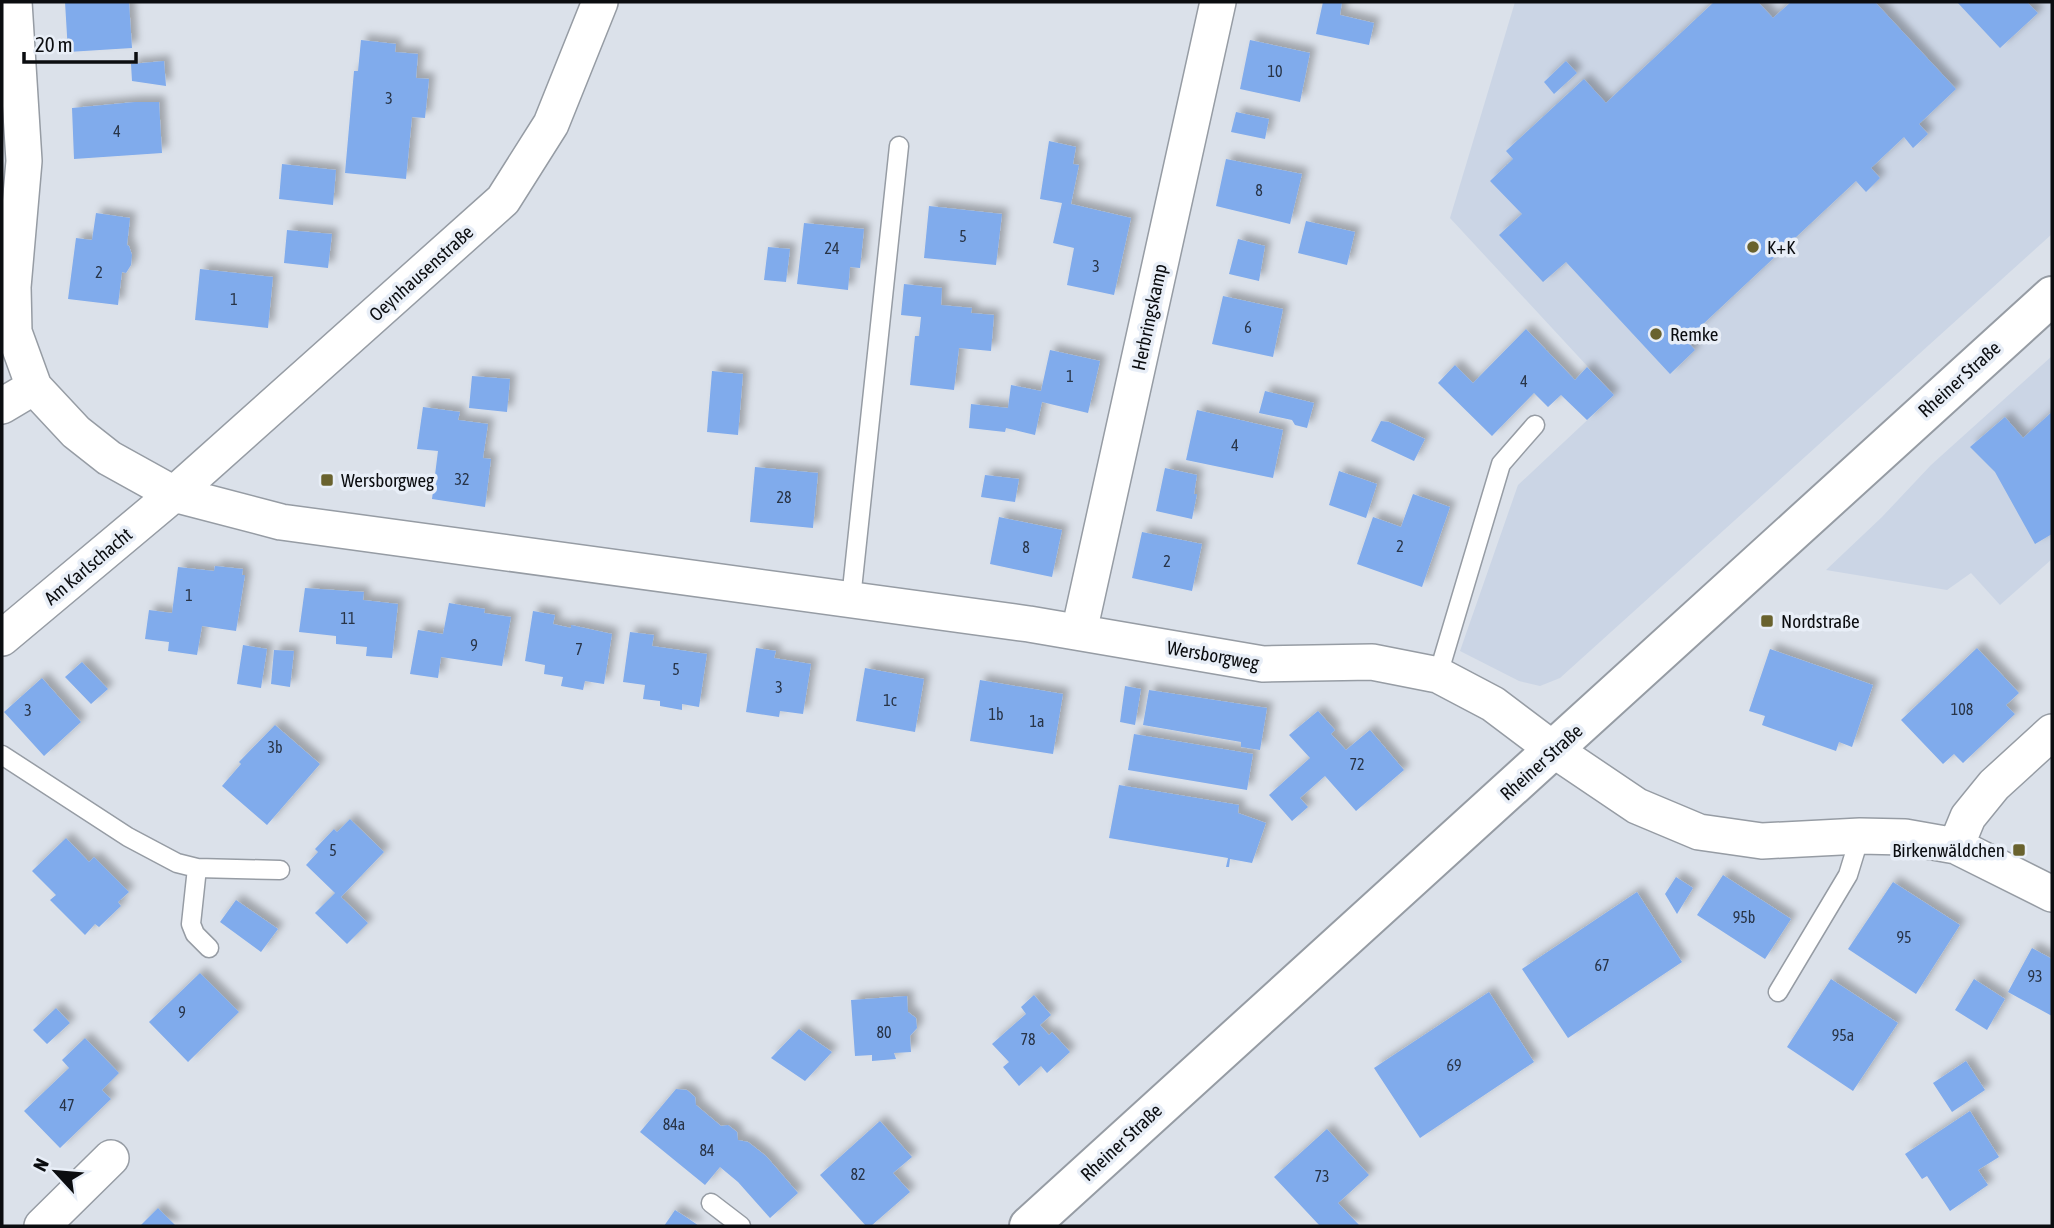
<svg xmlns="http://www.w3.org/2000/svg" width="2054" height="1228" viewBox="0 0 2054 1228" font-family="'Asap Condensed',sans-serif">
  <defs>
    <filter id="shadow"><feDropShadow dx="6" dy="-6" stdDeviation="3.5" flood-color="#0004"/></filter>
  </defs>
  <rect width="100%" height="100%" fill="#dbe1ea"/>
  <path fill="#cbd5e5" d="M1515 2H2052V234L1560 678 1540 686 1519 681 1460 651 1518 485 1614 395 1450 218Z
    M2052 356V559L2000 605 1971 573 1947 590 1826 570 1882 517 1931 465Z"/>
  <path fill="#80abec" filter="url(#shadow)" d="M65 2H129L132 48 68 52Z
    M1323 2H1342L1340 15 1374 23 1369 45 1316 34Z
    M1714 2H1758L1773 18 1791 2H1875L1956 89 1919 124 1928 134 1913 148 1904 137 1871 168 1880 178 1866 192 1856 181 1686 340 1695 350 1670 374 1566 262 1543 282 1499 235 1522 214 1490 181 1513 159 1506 151 1584 79 1606 103Z
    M1957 2H2027L2038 13 2000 48Z
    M361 40 396 44 395 52 418 54 416 78 429 79 425 118 412 117 406 179 345 173 354 71H358Z
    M1250 40 1310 53 1300 102 1240 89Z
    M164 61 166 86 132 81 131 64Z
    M1566 61 1577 73 1554 94 1544 82Z
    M135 102H159L162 153 74 159 72 108Z
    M1236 112 1269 119 1265 139 1231 132Z
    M1049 141 1076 147 1073 164 1079 165 1071 204 1131 218 1114 295 1067 285 1074 248 1053 243 1062 203 1040 199Z
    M1226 159 1302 174 1290 224 1216 206Z
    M282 164 336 170 333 205 279 199Z
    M929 206 1002 214 996 265 924 258Z
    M96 213 130 218 127 245 129 246 132 255 131 265 126 273 122 272 118 305 68 299 76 238 92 240Z
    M1306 221 1355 232 1347 265 1298 253Z
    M804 223 864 229 860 268 850 267 848 290 797 284Z
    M287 230 332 234 328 268 284 263Z
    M1238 239 1265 246 1259 281 1229 274Z
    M768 247 790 249 786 282 764 280Z
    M200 269 273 277 268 328 195 320Z
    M904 284 942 288 941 305 972 308 971 313 994 315 991 351 959 348 954 390 910 385 915 336H919L921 317 901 315Z
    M1223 296 1283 309 1273 357 1212 344Z
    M1526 329 1575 380 1587 367 1614 395 1587 420 1561 395 1548 407 1534 393 1492 436 1438 383 1455 365 1473 383Z
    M1050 350 1100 361 1088 413 1042 402 1035 435 1006 428 1005 432 969 428 971 404 1008 408 1011 385 1041 391Z
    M712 371 743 374 738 435 707 432Z
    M472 376 510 379 507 412 469 408Z
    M1265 391 1314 403 1307 428 1295 425 1292 420 1259 413Z
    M423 407 460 412 458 420 488 424 483 458 491 459 485 507 432 499 438 451 417 449Z
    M1197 410 1283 430 1273 478 1186 460Z
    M2052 412V534L2035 544 1995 472 1970 447 2005 417 2023 438Z
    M1381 421 1389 422 1425 439 1414 461 1371 441Z
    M755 467 818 473 813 528 750 522Z
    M1165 468 1197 475 1194 494H1197L1192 519 1156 511Z
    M1339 471 1377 484 1366 518 1329 505Z
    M985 475 1019 479 1015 502 981 497Z
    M1413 494 1450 507 1422 587 1357 564 1373 517 1401 527Z
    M999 517 1062 530 1052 577 990 564Z
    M1142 532 1202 544 1192 591 1132 578Z
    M215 566 243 569 242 575H245L236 631 202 626 197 655 168 651 169 642 145 639 149 610 172 613 178 567 214 571Z
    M305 588 364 592 363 600 398 604 392 658 366 656 367 647 336 644V636L299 632Z
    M449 603 485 609 484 613 511 617 502 666 441 657 438 678 410 674 418 630 443 634Z
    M533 611 555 615 553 624 571 628V625L612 634 604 684 585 681 583 690 561 686 563 677 544 674 545 665 525 661Z
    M630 632 654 635 652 646 707 654 699 707 682 704V710L660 706V701L643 699 645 685 623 682Z
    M243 645 267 649 261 688 237 684Z
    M756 648 776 651 774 658 811 664 803 714 780 711 779 717 746 712Z
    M1977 648 2019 693 2006 705 2015 714 1963 763 1954 754 1943 764 1901 720Z
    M1770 649 1873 685 1852 747 1839 742 1836 751 1762 725 1765 716 1749 711Z
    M274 650 294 651 290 687 271 684Z
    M82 662 108 689 91 704 65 677Z
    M865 668 924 679 915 732 856 721Z
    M42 678 81 722 44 756 4 712Z
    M980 680 1063 694 1053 754 970 741Z
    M1125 686 1141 689 1135 725 1120 722Z
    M1149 690 1267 708 1260 750 1241 747V742L1143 725Z
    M1318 711 1335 730 1331 734 1346 750 1370 730 1404 770 1356 811 1325 776 1300 798 1308 807 1292 821 1269 795 1310 758 1289 735Z
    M275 725 320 764 267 825 222 786 241 764 239 762Z
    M1134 734 1253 754 1247 790 1128 770Z
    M1119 785 1239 805 1238 813 1266 823 1252 863 1230 859 1229 867H1226L1228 858 1109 838Z
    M350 819 384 852 341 897 368 923 347 944 315 913 335 893 306 865 318 852 315 849 334 829 337 832Z
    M66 838 89 862 94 857 129 892 118 902 121 906 99 927 95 924 85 935 50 900 56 895 32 871Z
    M1723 875 1791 919 1765 959 1697 915Z
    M1676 877 1693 888 1677 914 1665 894Z
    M1893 882 1960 925 1916 994 1848 949Z
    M1637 892 1682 962 1568 1038 1522 969Z
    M236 900 278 929 261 952 220 922Z
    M2032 948 2052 959V1016L2008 992Z
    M200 973 239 1012 188 1062 149 1022Z
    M1831 979 1898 1023 1853 1091 1787 1047Z
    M1974 979 2005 999 1987 1030 1955 1010Z
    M1489 992 1534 1062 1420 1138 1374 1068Z
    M1034 995 1051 1015 1040 1025 1049 1035 1052 1032 1070 1052 1047 1073 1041 1066 1019 1086 1003 1067 1009 1062 992 1044 1026 1014 1021 1007Z
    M907 996 908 1012 916 1018 917 1028 910 1036 911 1052 894 1053 896 1059 872 1061V1055L855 1056 851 1000Z
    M56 1008 70 1023 47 1044 33 1030Z
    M799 1029 832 1052 805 1081 771 1058Z
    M85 1038 119 1073 102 1090 111 1099 60 1148 24 1111 69 1068 62 1060Z
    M1966 1061 1985 1090 1952 1112 1933 1083Z
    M676 1089 687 1090 695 1097 696 1105 721 1126 728 1125 737 1132 738 1140 748 1142 766 1156 798 1193 770 1218 738 1182 720 1167 705 1185 640 1132Z
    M1970 1111 1999 1157 1978 1170 1988 1185 1950 1211 1927 1176 1922 1179 1905 1154Z
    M880 1121 912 1157 893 1173 910 1192 871 1226H866L820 1175Z
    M1327 1129 1369 1175 1338 1203 1360 1226H1320L1274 1177Z
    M158 1208 176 1226H140Z
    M675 1210 689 1219 699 1226H664Z"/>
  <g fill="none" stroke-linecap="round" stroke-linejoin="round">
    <g stroke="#969ca4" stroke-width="21">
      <path id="service" d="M851 599 899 146
        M1438 675 1501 464 1535 425
        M2 755 128 837 177 863 197 868 280 870
        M197 868 191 924 195 934 209 948
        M1778 992 1848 875 1860 836
        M711 1203 741 1226"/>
    </g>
    <g stroke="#969ca4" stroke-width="38">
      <path id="minor" d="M14 2 24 161 13 287 14 332 34 387 76 432 109 458 174 494 281 522 1029 624 1263 664 1372 662 1438 675 1493 704 1554 750 1637 806 1699 832 1762 841 1860 836 1905 837 1956 846 2052 894
        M2 406 34 387
        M1079 632 1218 2
        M2 638 174 494 503 200 551 124 600 2
        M1956 846 1968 817 1994 785 2052 732
        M42 1226 111 1158"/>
    </g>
    <g stroke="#969ca4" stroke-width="42">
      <path id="secondary" d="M1029 1226 2052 296"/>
    </g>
    <use href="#service" stroke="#fff" stroke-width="18"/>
    <use href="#minor" stroke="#fff" stroke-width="35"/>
    <use href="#secondary" stroke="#fff" stroke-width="38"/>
  </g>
  <g fill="#69622e" stroke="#e8eef7" stroke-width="2.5">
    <circle cx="1753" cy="247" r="7"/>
    <circle cx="1656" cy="334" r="7"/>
    <rect x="320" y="473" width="14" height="14" rx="3.5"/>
    <rect x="1760" y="614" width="14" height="14" rx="3.5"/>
    <rect x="2012" y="843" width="14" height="14" rx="3.5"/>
  </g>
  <g text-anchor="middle" stroke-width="7" stroke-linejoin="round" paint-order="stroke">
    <g font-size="16" fill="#283447">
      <text x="1275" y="77">10</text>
      <text x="389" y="104">3</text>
      <text x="117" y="137">4</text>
      <text x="1259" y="196">8</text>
      <text x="963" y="242">5</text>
      <text x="832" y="254">24</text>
      <text x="1096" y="272">3</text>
      <text x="99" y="278">2</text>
      <text x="234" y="305">1</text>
      <text x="1248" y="333">6</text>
      <text x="1070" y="382">1</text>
      <text x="1524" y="387">4</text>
      <text x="1235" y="451">4</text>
      <text x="462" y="485">32</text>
      <text x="784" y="503">28</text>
      <text x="1400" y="552">2</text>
      <text x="1026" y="553">8</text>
      <text x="1167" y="567">2</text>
      <text x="189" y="601">1</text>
      <text x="348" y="624">11</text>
      <text x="474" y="651">9</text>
      <text x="579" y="655">7</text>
      <text x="676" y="675">5</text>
      <text x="779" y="693">3</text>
      <text x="890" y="706">1c</text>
      <text x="1962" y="715">108</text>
      <text x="28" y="716">3</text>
      <text x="996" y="720">1b</text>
      <text x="1037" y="727">1a</text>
      <text x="275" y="753">3b</text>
      <text x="1357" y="770">72</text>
      <text x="333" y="856">5</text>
      <text x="1744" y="923">95b</text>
      <text x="1904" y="943">95</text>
      <text x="1602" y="971">67</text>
      <text x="2035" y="982">93</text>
      <text x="182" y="1018">9</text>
      <text x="884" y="1038">80</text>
      <text x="1843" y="1041">95a</text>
      <text x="1028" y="1045">78</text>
      <text x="1454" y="1071">69</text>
      <text x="67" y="1111">47</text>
      <text x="674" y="1130">84a</text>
      <text x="707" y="1156">84</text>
      <text x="858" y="1180">82</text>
      <text x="1322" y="1182">73</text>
    </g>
    <g font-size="19" fill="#0b0d10" stroke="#e8eef7" text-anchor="start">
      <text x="1767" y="254">K+K</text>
      <text x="1670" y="341">Remke</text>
      <text x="341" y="487">Wersborgweg</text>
      <text x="1781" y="628">Nordstraße</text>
      <text x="2005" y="857" text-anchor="end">Birkenwäldchen</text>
    </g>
    <g font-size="19" fill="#0b0d10" stroke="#e8eef7">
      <text transform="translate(421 273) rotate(-42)" y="7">Oeynhausenstraße</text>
      <text transform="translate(1149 317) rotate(-78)" y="7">Herbringskamp</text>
      <text transform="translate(1959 379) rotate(-42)" y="7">Rheiner Straße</text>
      <text transform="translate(88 566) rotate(-40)" y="7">Am Karlschacht</text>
      <text transform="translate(1213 655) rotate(10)" y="7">Wersborgweg</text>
      <text transform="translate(1541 762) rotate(-42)" y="7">Rheiner Straße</text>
      <text transform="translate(1121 1142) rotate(-43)" y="7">Rheiner Straße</text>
    </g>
  </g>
  <rect width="2054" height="1228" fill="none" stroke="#0b0d10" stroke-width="7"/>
  <g transform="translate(56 1172) rotate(296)" stroke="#e8eef7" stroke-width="5" paint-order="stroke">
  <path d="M0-5L12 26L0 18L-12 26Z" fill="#0b0d10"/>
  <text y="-10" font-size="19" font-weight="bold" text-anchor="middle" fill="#0b0d10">N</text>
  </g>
  <path d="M24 52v10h112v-10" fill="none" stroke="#0b0d10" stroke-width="3.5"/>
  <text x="35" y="52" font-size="21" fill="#0b0d10" stroke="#e8eef7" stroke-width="5" paint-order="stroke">20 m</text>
</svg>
